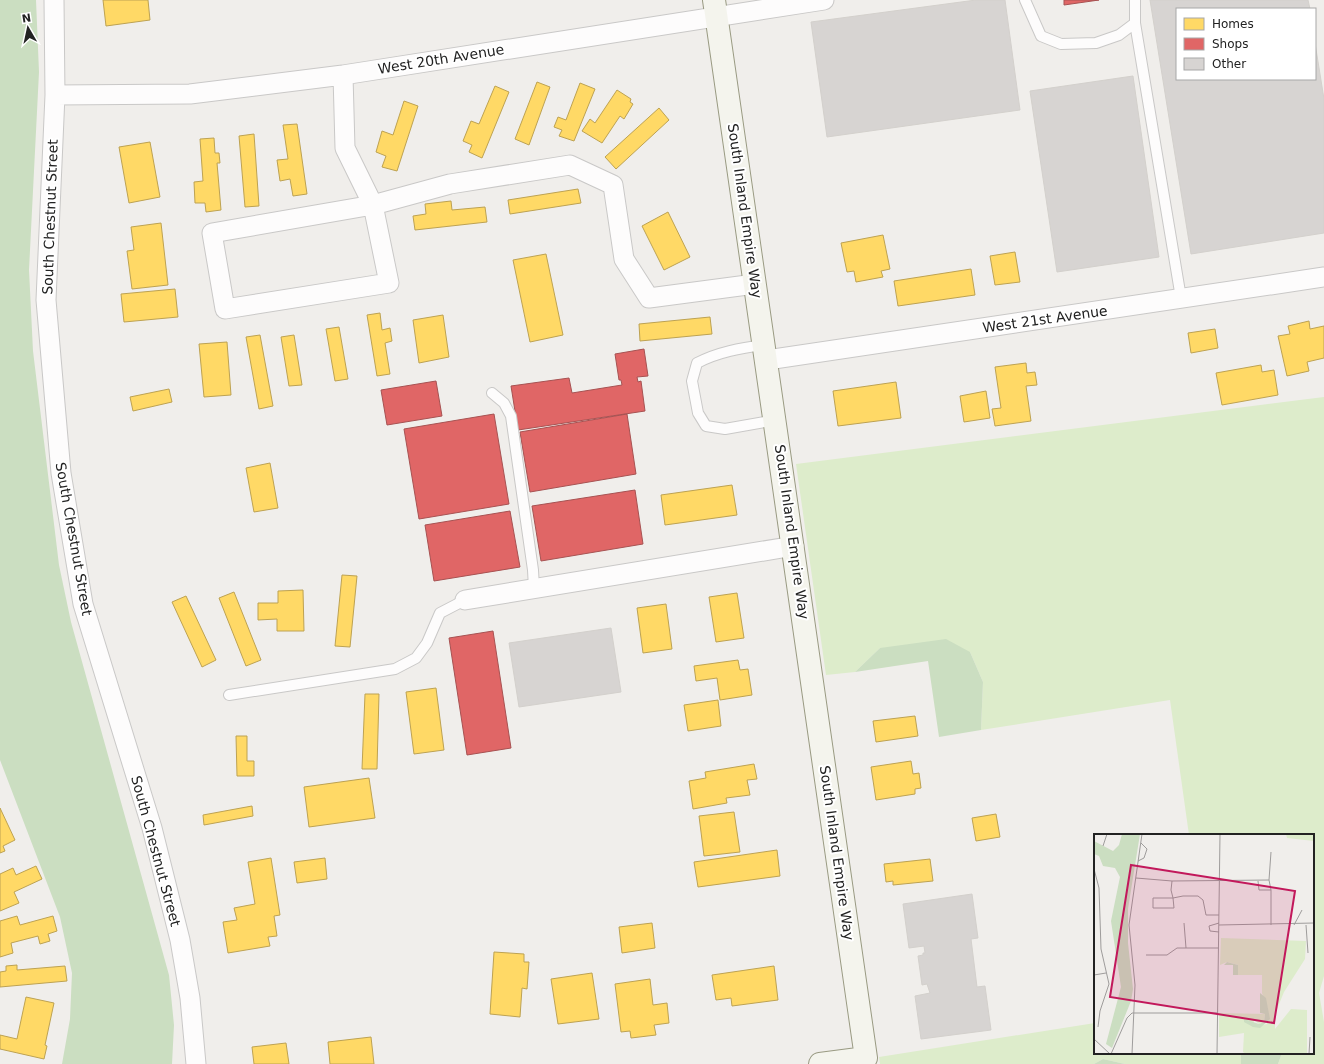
<svg xmlns="http://www.w3.org/2000/svg" width="1324" height="1064" viewBox="0 0 1324 1064" font-family="'DejaVu Sans',sans-serif">
  <rect width="100%" height="100%" fill="#f0eeeb"/>
  <path fill="#ddeccb" d="M1324 397V976L1319 993 1324 1022V1064H1278L1282 1053H1313V835H1189L1170 700 981 730 983 682 970 652 880 648 855 672 826 675 796 464Z
    M1095 1023V1053H1241V1064H1125L1103 1059 1094 1064H880L879 1057Z"/>
  <path fill="#cbdec1" d="M0 0H36L39 72 29 270 33 351 59 565 71 622 169 975 174 1025 172 1064H62L70 1019 72 973 60 917 0 760Z
    M946 639 970 652 983 682 981 730 939 737 928 661 855 672 880 648Z
    M1241 1053H1282L1278 1064H1241Z
    M1103 1059 1125 1064H1094Z"/>
  <path fill="#ffd966" stroke="#bda252" d="M103 0H148L150 20 106 26Z
    M537 82 550 87 529 145 515 139Z
    M580 83 595 89 574 141 559 136 562 130 554 127 558 117 566 120Z
    M495 86 509 92 482 158 469 152 472 145 463 141 471 121 479 124Z
    M617 90 631 99 630 102 633 104 624 119 620 116 602 143 582 131 590 119 595 123Z
    M404 101 418 106 397 171 382 167 386 156 376 152 382 131 393 135Z
    M659 108 669 120 616 169 605 157Z
    M297 124 307 194 293 196 290 179 280 181 277 160 288 159 283 125Z
    M254 134 259 206 245 207 239 136Z
    M214 138 215 153H219L220 163H217L221 210 206 212 205 203H195L194 182 203 181 200 139Z
    M150 142 160 197 129 203 119 147Z
    M578 189 581 203 510 214 508 200Z
    M451 201 452 210 485 207 487 222 415 230 413 216 426 214 425 204Z
    M668 212 690 257 664 270 642 226Z
    M161 223 168 285 132 289 127 251 134 250 131 227Z
    M883 235 890 269 881 271 883 277 856 282 854 271 847 272 841 243Z
    M1015 252 1020 282 995 285 990 256Z
    M546 254 563 335 530 342 513 260Z
    M971 269 975 295 898 306 894 281Z
    M175 289 178 317 124 322 121 294Z
    M380 313 382 330 390 328 392 341 385 343 390 374 377 376 367 315Z
    M443 315 449 357 419 363 413 320Z
    M710 317 712 334 640 341 639 324Z
    M1309 321 1310 329 1324 326V358L1307 362 1309 371 1287 376 1278 336 1290 334 1288 326Z
    M339 327 348 379 335 381 326 329Z
    M1215 329 1218 348 1191 353 1188 333Z
    M260 335 273 406 259 409 246 337Z
    M294 335 302 385 289 386 281 337Z
    M227 342 231 395 204 397 199 344Z
    M1026 363 1027 373 1035 372 1037 385 1026 386 1031 421 995 426 992 409 1001 408 995 367Z
    M1261 365 1262 372 1274 370 1278 395 1222 405 1216 373Z
    M896 382 901 418 838 426 833 391Z
    M169 389 172 402 133 411 130 397Z
    M986 391 990 418 964 422 960 396Z
    M270 463 278 508 254 512 246 468Z
    M732 485 737 515 665 525 661 495Z
    M342 575 357 576 350 647 335 646Z
    M303 590 304 631H277V619L258 620V603H278V591Z
    M234 592 261 660 246 666 219 598Z
    M737 593 744 638 716 642 709 597Z
    M186 596 216 660 202 667 172 602Z
    M666 604 672 649 643 653 637 608Z
    M738 660 740 670 748 669 752 695 720 700 717 678 696 681 694 666Z
    M436 688 444 750 414 754 406 692Z
    M365 694H379L377 769H362Z
    M718 700 721 726 688 731 684 705Z
    M915 716 918 736 876 742 873 721Z
    M236 736H247V761H254V776H237Z
    M911 761 913 774 919 773 921 788 915 789V794L876 800 871 767Z
    M754 764 757 779 747 780 750 795 726 798 727 803 693 809 689 781 706 778 705 772Z
    M369 778 375 818 309 827 304 787Z
    M252 806 253 816 204 825 203 815Z
    M0 808 15 840 3 846 5 851 0 853Z
    M734 812 740 852 704 856 699 816Z
    M996 814 1000 837 976 841 972 818Z
    M777 850 780 876 698 887 694 862Z
    M271 858 280 915 274 916 277 936 268 937 270 946 228 953 223 922 237 920 234 908 255 904 248 862Z
    M325 858 327 879 297 883 294 862Z
    M930 859 933 881 893 885V881L886 882 884 864Z
    M36 866 42 879 14 892 19 903 0 911V874L13 868 16 875Z
    M17 916 20 925 53 916 57 931 48 934 50 941 40 944 38 936 11 943 13 953 0 957V921Z
    M652 923 655 948 622 953 619 927Z
    M494 952 524 954V962H529L527 989 522 988 520 1017 490 1014Z
    M17 965V970L65 966 67 981 0 987V972L6 971V966Z
    M774 966 778 1000 732 1006 731 998 716 1000 712 975Z
    M592 973 599 1019 558 1024 551 979Z
    M650 979 653 1005 667 1003 669 1023 654 1025 656 1035 631 1038 630 1031 621 1032 615 984Z
    M26 997 54 1003 45 1045 47 1046 44 1059 0 1049V1035L17 1039Z
    M371 1037 374 1064H330L328 1042Z
    M286 1043 289 1064H254L252 1047Z"/>
  <path fill="#e06666" stroke="#a75252" d="M1064 0H1099L1064 5Z
    M644 349 648 376 637 377 638 382 641 381 645 411 518 430 511 386 569 378 572 393 622 385 621 380H619L615 354Z
    M436 381 442 416 387 425 381 390Z
    M494 414 509 504 419 519 404 429Z
    M627 414 636 474 530 492 520 432Z
    M635 490 643 544 541 561 532 506Z
    M510 511 520 567 434 581 425 525Z
    M493 631 511 748 467 755 449 638Z"/>
  <path fill="#d7d4d2" stroke="#d3d0cc" d="M976 0H1005L1020 110 827 137 811 22Z
    M1150 0H1308L1310 9H1177V79H1315V43L1324 99V233L1191 254Z
    M1133 76 1159 257 1057 272 1030 91Z
    M611 628 621 692 519 707 509 643Z
    M972 894 978 938 971 939 977 987 985 986 991 1030 921 1039 915 996 930 993 927 984 922 985 918 956 923 955V953H925L924 946 909 948 903 904Z"/>
  <g fill="none" stroke-linecap="round" stroke-linejoin="round">
    <g stroke="#c9c8c7" stroke-width="12">
      <path id="lane" d="M1025 0 1041 36 1061 44 1096 43 1119 35 1135 23V0
        M1135 23 1181 298
        M764 345C741 348 718 352 697 363L692 381 698 413 706 426 725 429 776 420
        M492 393 504 403 511 416 533 570 534 588
        M229 695 395 669 416 658 427 643 440 613 465 600"/>
    </g>
    <g stroke="#c9c8c7" stroke-width="21">
      <path id="street" d="M54 0 55 95 46 300 61 473 83 604 152 828 180 940 190 998 196 1064
        M343 75 345 148 373 205 389 283 225 309 212 233 373 205 450 184 570 165 613 185 624 259 649 298 755 284
        M55 95 190 94 343 75 824 0
        M767 360 1324 277
        M465 600 794 546"/>
    </g>
    <g stroke="#999a82" stroke-width="24">
      <path id="secondary" d="M714 0 866 1058 820 1064"/>
    </g>
    <use href="#lane" stroke="#fdfcfc" stroke-width="10"/>
    <use href="#street" stroke="#fdfcfc" stroke-width="19"/>
    <use href="#secondary" stroke="#f4f4ed" stroke-width="22"/>
  </g>
  <g text-anchor="middle" stroke-width="4" stroke-linejoin="round" paint-order="stroke">
    <g font-size="14" fill="#222" stroke="#fff">
      <text transform="translate(441 59) rotate(-9)" y="5">West 20th Avenue</text>
      <text transform="translate(745 211) rotate(82)" y="5">South Inland Empire Way</text>
      <text transform="translate(50 217) rotate(-88)" y="5">South Chestnut Street</text>
      <text transform="translate(1045 319) rotate(-8)" y="5">West 21st Avenue</text>
      <text transform="translate(792 532) rotate(82)" y="5">South Inland Empire Way</text>
      <text transform="translate(74 539) rotate(80)" y="5">South Chestnut Street</text>
      <text transform="translate(156 851) rotate(75)" y="5">South Chestnut Street</text>
      <text transform="translate(837 853) rotate(82)" y="5">South Inland Empire Way</text>
    </g>
  </g>
  <g transform="translate(1094 834)">
    <rect width="220" height="220" fill="#f0eeeb"/>
    <path d="M192 0H220V7L193 4ZM127 104 212 107 211 125 190 158 181 180V195L197 175 213 176V220H152L149 218 150 199 125 203V179L171 180 170 188 165 190 160 186 159 193 173 190 174 175 168 159V141H144V131L133 128 126 131Z" fill="#ddeccb"/>
    <path d="M28 0H46L34 75V109L39 155 37 167 18 214 12 210 27 153 17 87 26 43 21 34 9 32 5 22 0 20V7L19 17 25 11ZM133 128 144 131V141H139V131H130ZM166 159 172 164 176 185 166 194 159 193 150 188V185L165 190 170 188 171 180 166 179Z" fill="#cbdec1"/>
    <path fill="none" stroke="#9e9c9b" stroke-width="1" d="M9 12 13 0M44 27 50 24 53 15 47 9M0 35 5 54 7 115 15 150 6 177 4 193M42 44 78 47 175 46 177 56H165L164 47M175 46 177 18M78 47 77 56 79 64 80 74H59V64H79L89 62H104L109 66 112 81H125M177 56V91M90 89 92 114M125 91 220 89M200 91 208 76M212 91 214 119M125 98 116 97 115 92 125 89M52 121H73L83 114H125M0 141 12 139M0 205 16 220M17 220 33 184 38 179H123M38 220 41 151 35 91 48 0M123 220 126 0M215 220 216 203"/>
    <path fill="#c2185b" fill-opacity="0.15" stroke="#c2185b" stroke-width="2" d="M37 31 201 57 180 189 16 163Z"/>
    <rect width="220" height="220" fill="none" stroke="#222" stroke-width="2"/>
  </g>
  <rect x="1176" y="8" width="140" height="72" fill="#ffffff" stroke="#a7a7a7"/>
  <rect x="1184" y="18" width="20" height="12" fill="#ffd966" stroke="#a7a7a7"/>
  <text x="1212" y="28" font-size="12" fill="#222222">Homes</text>
  <rect x="1184" y="38" width="20" height="12" fill="#e06666" stroke="#a7a7a7"/>
  <text x="1212" y="48" font-size="12" fill="#222222">Shops</text>
  <rect x="1184" y="58" width="20" height="12" fill="#d7d4d2" stroke="#a7a7a7"/>
  <text x="1212" y="68" font-size="12" fill="#222222">Other</text>
  <g transform="translate(28 28) rotate(351)" stroke="#ffffff" stroke-width="3" paint-order="stroke">
  <path d="M0-3L7 15L0 10L-7 15Z" fill="#222222"/>
  <text y="-6" font-size="11" font-weight="bold" text-anchor="middle" fill="#222222">N</text>
  </g>
</svg>
